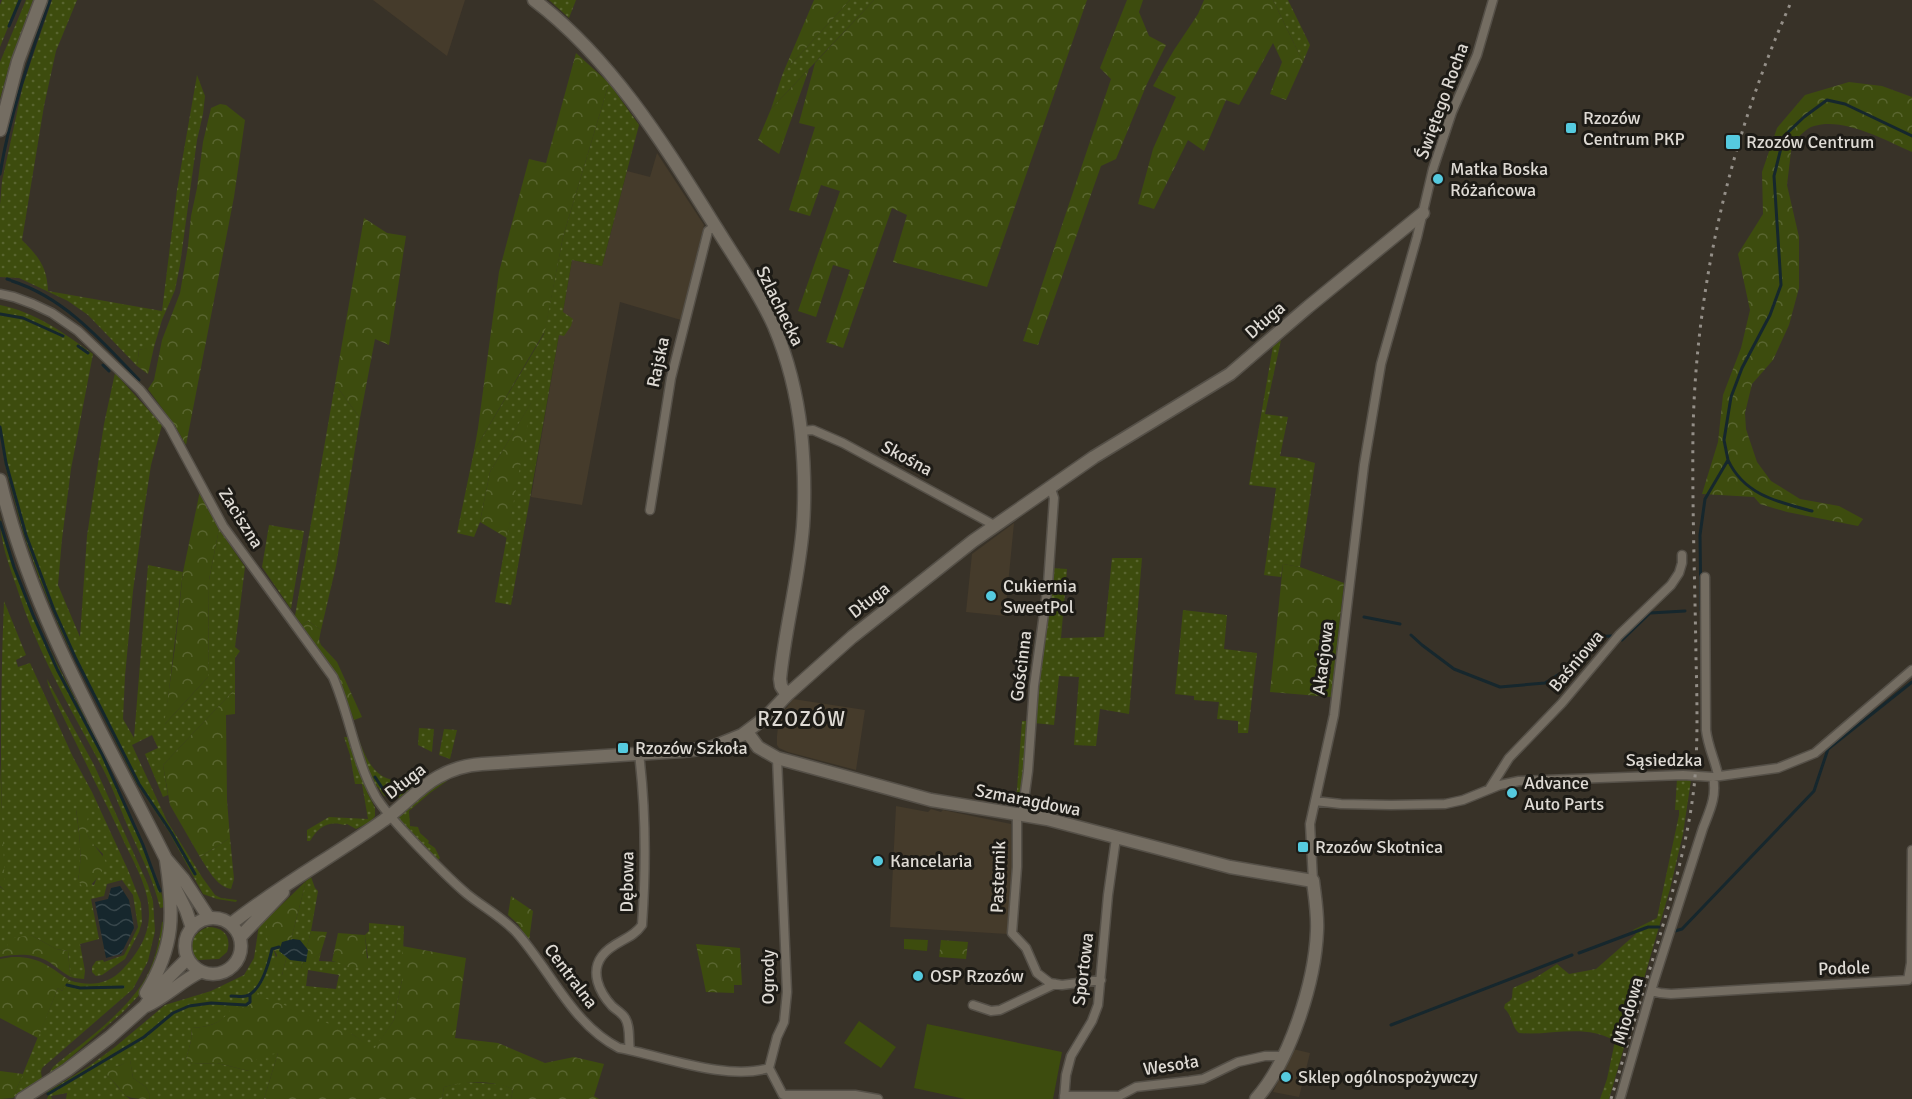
<svg xmlns="http://www.w3.org/2000/svg" width="1912" height="1099" viewBox="0 0 1912 1099" font-family="Signika,sans-serif">
  <defs>
    <pattern id="grass-dots" width="8" height="8" patternUnits="userSpaceOnUse" patternTransform="scale(1.5)"><rect width="8" height="8" fill="#3d4c0e"/><path d="M2 2h.1M6 6h.1" fill="none" stroke="#596530" stroke-width="1.8" stroke-linecap="round"/></pattern>
    <pattern id="forest-crowns" width="20" height="18" patternUnits="userSpaceOnUse" patternTransform="scale(1.5)"><rect width="20" height="18" fill="#3d4c0e"/><path d="M2 6a3 3 0 1 1 6 0M12 15a3 3 0 1 1 6 0" fill="none" stroke="#596530"/></pattern>
    <pattern id="water-waves" width="16" height="10" patternUnits="userSpaceOnUse" patternTransform="scale(1.5)"><rect width="16" height="10" fill="#16272d"/><path d="M0 5q4-4 8 0t8 0" fill="none" stroke="#37464b"/></pattern>
  </defs>
  <rect width="100%" height="100%" fill="#383228"/>
  <path fill="#453b2b" d="M373 0H465L447 56Z
    M657 153 704 225 681 320 620 302 582 505 531 497 572 260 602 266 627 171 650 177Z
    M1014 523 1005 616 966 612 972 554Z
    M793 699 865 710 856 770 788 752 779 748 777 745V736L779 718Z
    M896 806 928 812 931 809 941 812 943 810 1011 824 1012 869 1008 934 890 927Z
    M1293 1049 1310 1053 1299 1097 1273 1092Z"/>
  <path fill="url(#grass-dots)" fill-rule="evenodd" d="M2 0H19L0 47V5Z
    M26 0H33L9 66 0 99V62Z
    M52 0H77L56 51 44 106 22 240C39 257 47 267 48 291L162 311 177 190 197 75 205 96 203 114 197 140 180 265 175 290 162 320 154 347 139 350 137 366 88 315 68 301 19 278 0 277V205L2 181 23 85Z
    M549 0H576L569 18Z
    M850 0H874L771 109 783 73Z
    M1273 0H1288L1310 45 1303 62Z
    M609 83 639 125 602 266 572 260 563 312 573 319 571 326 564 336 559 335 511 605 495 602 531 403 490 472 480 522 474 537 457 533 474 451 544 334 563 237Z
    M0 305C35 312 64 333 93 354L71 469 62 539 58 585 80 637 87 536 104 424 115 373 162 425 151 465 143 517 133 591 125 676 123 719 134 738 148 565 183 572 165 724 208 677 209 580 219 529 245 567 235 647 240 651 235 658V689L163 765 168 795 163 797 145 754 158 748 152 735 132 745 167 821 202 877 215 895 221 898 237 900 236 902 217 899 203 894 169 832 136 782 62 633 40 580 23 532 5 465 0 433Z
    M1281 340 1265 414 1288 417 1280 456 1298 458 1315 463 1300 567 1283 564 1281 577 1264 575 1276 488 1249 485 1273 346Z
    M335 384 360 418 336 566 321 630 308 621 302 625 295 616Z
    M0 518C7 545 15 574 27 600 49 652 77 701 102 751 112 772 119 794 129 814 143 846 157 872 165 907L160 908C154 882 143 860 132 836 122 814 114 790 103 769 71 709 37 652 17 588 9 565 0 542 0 518Z
    M269 525 304 531 291 609 262 567Z
    M1112 558H1142L1129 714 1100 709 1096 746 1074 745 1079 677 1059 676 1054 725 1034 723 1052 568 1067 569 1061 638 1104 637Z
    M4 601 26 655 16 660 18 667 30 663 73 757 92 792 128 870 141 903 142 922 139 932 125 959 102 975 96 976 92 972V967L96 961 103 960 104 962 124 955 138 927 133 895 122 880 107 884 104 896 91 899 99 939 80 944 85 971 84 979 74 978 70 974 68 951 56 949 31 935 0 951V887L4 890C0 794 0 698 4 601ZM76 809 91 842 103 854 98 875 94 885 78 880C83 856 79 833 76 809Z
    M1183 610 1227 615 1224 649 1257 653 1248 733H1238V721L1217 719 1219 702 1194 700V696L1175 694Z
    M47 679 94 765 148 885 153 901 155 931 148 961 133 989 42 1068 41 1072 42 1079 13 1098 58 988 62 991 69 980C89 987 108 985 123 969 165 925 149 891 125 844 115 822 104 800 93 778 82 755 70 731 59 708 55 699 48 687 47 679Z
    M1022 721H1027L1025 770 1020 803H1016Z
    M419 728 434 729 432 752 418 745Z
    M444 729 457 730 450 759 439 755Z
    M344 737H349L369 790 367 792 375 808V816L370 822 356 829 347 824 345 825C328 820 318 827 310 841H307V830L329 817 368 819 362 784H355L350 755Z
    M356 737H358C371 774 383 788 425 777L400 798 384 796 378 787H375L368 773Z
    M447 777V781L430 793 409 811 410 826 418 827 420 833 429 841 428 843 435 848 440 858 438 860 409 829 406 831 399 818 400 815 425 790Z
    M1677 779 1691 780 1683 834 1670 889 1609 1099H1600L1607 1079 1615 1041C1585 1023 1551 1036 1519 1033 1511 1026 1513 1016 1504 1008L1505 1004C1515 998 1511 998 1513 988L1535 978 1557 964 1569 974 1596 969 1636 934 1633 930 1657 918 1679 815V810H1675Z
    M230 838 234 879 231 889C216 886 208 869 200 857Z
    M311 877 315 888 318 891 311 931 301 969 321 952 319 961 340 962 346 967 368 958 365 935 369 931V923L404 926 402 980 394 1020 374 1050 352 1034 278 1053 264 1099H149L150 1095 146 1087 133 1078 130 1060 121 1065 106 1070V1075C116 1082 120 1093 130 1099H66L67 1093 51 1096 52 1099H47L49 1094 47 1092 88 1067 115 1047 165 1005 211 991 244 975 254 958 259 925 267 919V947L273 948 282 975 306 881ZM308 970 339 975 336 989 306 986ZM252 1001 249 1071 217 1063 192 1064 186 1059 191 1041 192 1028C208 1027 220 1024 231 1011L225 1007 248 1008Z
    M168 921 163 947 141 993 122 1013 49 1076 50 1072 53 1067C82 1043 121 1016 142 984 154 966 159 943 162 922Z
    M208 927C224 927 232 937 227 952L219 959 197 960C186 947 193 932 208 927Z
    M463 1082 500 1084 513 1089 511 1099H442L444 1087Z"/>
  <path fill="url(#forest-crowns)" d="M814 0H850L783 73Z
    M874 0H1087L987 287 893 262 907 215 892 208 843 348 826 342 850 270 833 265 816 317 798 311 840 191 821 185 810 216 789 210 815 127 799 123 815 63Z
    M1127 0H1143L1139 12 1149 36 1166 45 1146 86 1116 159 1101 166 1038 345 1023 341 1111 79 1100 68Z
    M1204 0H1273L1303 62 1286 100 1270 94 1282 62 1273 43 1239 105 1226 100 1204 151 1188 140 1154 209 1138 204 1153 149 1176 97 1153 86 1174 50 1198 14Z
    M576 53 609 83 563 237 545 331 474 451 478 428 499 272 529 159 546 163Z
    M809 69 779 154 758 140 771 109Z
    M1849 82 1882 86 1912 97V152C1885 140 1844 117 1814 126 1806 128 1798 138 1792 143L1787 185 1799 237V288L1789 325 1773 360 1752 384 1745 413 1746 429 1757 462 1771 481 1800 499 1839 506 1863 519 1858 526 1787 512 1760 504 1754 497 1702 494 1718 442 1723 395 1741 348 1750 310 1738 254 1763 214 1762 172 1777 128 1805 95Z
    M220 104 226 105 245 120 234 197 186 445 175 426 148 389 154 380 162 340 180 293 188 246 191 216 197 188 203 142 211 108Z
    M364 218 387 233 406 236 389 345 375 339 360 418 335 384Z
    M151 347H154L148 374 137 366 139 350Z
    M532 401 507 538 480 522 490 472Z
    M200 491 219 529 209 580 208 677 164 725 175 647 183 572Z
    M1283 564 1300 567 1344 583 1331 697 1270 692Z
    M308 621 321 630 319 640 321 645 337 662 362 717 354 720 339 680 302 625Z
    M235 689V714L226 715 227 800 230 838 200 857 170 805 163 765Z
    M0 762 5 891 0 886Z
    M76 808 83 809 88 817C81 841 100 845 107 865 98 875 95 884 84 890L78 880C83 856 79 832 76 808Z
    M306 881 282 975 273 966 277 955 273 948H267V919Z
    M511 896 533 911 529 941 518 924 508 915Z
    M311 931 327 932 321 952 311 961 308 970 301 969Z
    M338 933 365 935 368 969 346 967 340 963 332 961Z
    M31 935 56 949 68 951 70 974 74 978C65 975 57 967 49 962 33 953 17 954 0 957V951L7 947 9 939Z
    M941 940 968 942 966 959 939 957Z
    M696 944 740 948 742 985H734V993L706 992Z
    M402 946 466 958 455 1038 498 1043 545 1063 574 1057 604 1064 594 1096 599 1099H511L513 1089C491 1080 467 1081 444 1087L442 1099H264L278 1053 259 1056 249 1071 217 1063 192 1064 186 1059 191 1041 192 1028C208 1027 220 1024 230 1011L224 1006 248 1008 252 1001V994L256 991 264 998 293 1008 352 1034 374 1049 394 1020 402 980Z
    M12 957C38 956 49 966 69 980L62 991 58 988 38 1038 0 1018V959Z
    M130 1059 133 1078 146 1087 150 1095 149 1099C115 1099 128 1092 106 1075L105 1069 121 1065Z
    M0 1071 23 1074 13 1098 0 1099Z"/>
  <path fill="#3d4c0e" d="M904 939 928 940 927 951 904 949Z
    M859 1021 896 1047 881 1068 844 1043Z
    M927 1024 1062 1052 1053 1099H965L914 1088Z"/>
  <path fill="url(#water-waves)" d="M120 886 129 900 134 928 121 954 106 958 95 902 108 899 111 888Z
    M293 939 300 940 308 950 306 962 290 960 279 951 282 942Z"/>
  <g fill="none" stroke-linecap="round" stroke-linejoin="round">
    <path stroke="#16272d" stroke-width="3" d="M9 26 20 0
      M0 174C10 113 30 57 50 0
      M7 279 10 280
      M12 281C65 298 102 341 139 380
      M0 314 23 318 63 336
      M78 346 88 353
      M103 365 109 371
      M0 427 6 463 26 535 54 610 76 659 139 784 171 832 195 874
      M1728 460C1744 495 1778 502 1812 511
      M0 522 14 567 33 615 57 669 102 754 143 845 160 891
      M1701 610 1700 535 1705 499 1728 460 1724 440 1731 397 1742 368 1770 315 1781 285 1774 176 1784 136 1804 117 1827 100 1845 104 1912 136
      M1364 617 1400 624
      M1411 635 1422 645 1454 669 1500 687 1545 683 1561 673 1586 644
      M1593 637 1611 636
      M1622 640 1650 613 1685 611
      M375 777 383 789 387 792
      M393 793H400L415 780
      M1675 931 1682 929 1814 791 1828 749 1912 682
      M1579 953 1648 927H1659
      M67 985 80 988 123 987
      M231 996C236 996 242 997 246 996 261 992 269 962 272 949L279 947
      M1391 1025 1572 955
      M48 1094 144 1037 173 1013 189 1006 211 1003 246 1005 250 1002V994"/>
    <g stroke="#555048" stroke-width="11">
      <path id="street" d="M0 294 14 297 33 304 52 313 78 331 140 390 169 426 223 526 333 677C350 716 355 760 376 797 386 813 399 826 411 839 429 858 447 877 467 894 483 907 502 917 517 933 551 971 572 1024 619 1048 663 1056 726 1081 769 1068
        M801 431 813 430 843 443 994 525
        M650 510 671 378 708 231 715 226
        M1705 577 1706 730C1708 747 1715 760 1718 775
        M777 758 787 992 784 1022 777 1037 769 1068 783 1095H855L878 1099
        M1490 788 1509 758 1562 703 1619 635 1671 585 1679 573 1682 563V555
        M1315 801 1341 804 1391 805 1445 804 1463 800 1500 785 1519 781 1683 775 1713 777 1778 768 1815 753 1912 670
        M1017 814V867L1012 933 1026 948 1037 973 1050 983 1062 985 1101 980
        M1022 815 1028 771 1034 686 1048 584 1054 498 1050 486
        M1313 881 1310 824 1334 715 1364 465 1381 364 1417 237 1433 169 1452 112 1477 55 1493 0
        M1652 991 1660 993 1671 994 1908 980 1911 963 1912 850
        M973 1005 991 1011 1000 1010 1055 984
        M630 1050C628 1041 631 1027 625 1018 622 1013 616 1010 612 1006 599 992 590 972 602 956 613 941 632 940 642 925 646 868 646 810 639 754
        M1064 1096H1119L1136 1087 1189 1081 1203 1079 1238 1062 1265 1056H1283
        M1064 1099 1066 1075 1071 1056 1092 1021 1098 1005 1108 895 1116 838
        M1620 1099 1654 981 1703 828C1710 810 1717 796 1713 777"/>
    </g>
    <g stroke="#555048" stroke-width="15">
      <path id="secondary" d="M534 0C613 60 665 146 717 229 736 260 759 292 774 326 788 359 797 396 801 431 804 461 805 497 803 526 799 578 785 628 780 679L781 686 787 695
        M0 130 18 61 41 0
        M0 480C32 616 104 735 166 859L184 880 209 918
        M747 732 758 747 777 758 931 800 1047 819 1230 867 1313 881C1315 898 1318 914 1317 931 1315 982 1290 1061 1256 1099
        M171 880 186 910 192 928
        M185 946a28 28 0 1 1 56 0a28 28 0 1 1-56 0Z
        M231 924C279 886 334 856 384 820 403 807 418 788 438 777 452 769 466 765 482 764L682 751 710 748 742 735 766 717 787 695 852 637 973 541 1094 457 1230 374 1308 307 1423 213
        M240 937 283 892
        M146 993C175 946 174 913 166 860
        M146 1006C166 997 181 981 200 972
        M22 1099 67 1070 110 1037 145 1006 156 990 187 959"/>
    </g>
    <use href="#street" stroke="#746d62" stroke-width="8"/>
    <use href="#secondary" stroke="#746d62" stroke-width="12"/>
    <path stroke="#948f88" stroke-width="3" stroke-dasharray="3 6" stroke-linecap="butt" d="M1611 1099C1627 1047 1642 994 1658 942 1674 888 1690 833 1695 777 1698 738 1697 697 1696 658 1695 583 1692 507 1693 432 1696 283 1731 136 1792 0"/>
  </g>
  <g fill="#55cadf" stroke="#1d1b16" stroke-width="2">
    <rect x="1565" y="122" width="12" height="12" rx="3"/>
    <rect x="1725" y="134" width="16" height="16" rx="3"/>
    <circle cx="1438" cy="179" r="6"/>
    <circle cx="991" cy="596" r="6"/>
    <rect x="617" y="742" width="12" height="12" rx="3"/>
    <circle cx="1512" cy="793" r="6"/>
    <rect x="1297" y="841" width="12" height="12" rx="3"/>
    <circle cx="878" cy="861" r="6"/>
    <circle cx="918" cy="976" r="6"/>
    <circle cx="1286" cy="1077" r="6"/>
  </g>
  <g text-anchor="middle" stroke-width="6" stroke-linejoin="round" paint-order="stroke">
    <g font-size="18" fill="#dedad4" stroke="#1d1b16">
      <text transform="translate(1442 101) rotate(-70)" y="6">Świętego Rocha</text>
      <text transform="translate(780 306) rotate(64)" y="6">Szlachecka</text>
      <text transform="translate(1265 320) rotate(-41)" y="6">Długa</text>
      <text transform="translate(658 362) rotate(-78)" y="6">Rajska</text>
      <text transform="translate(907 458) rotate(28)" y="6">Skośna</text>
      <text transform="translate(241 518) rotate(58)" y="6">Zaciszna</text>
      <text transform="translate(869 600) rotate(-38)" y="6">Długa</text>
      <text transform="translate(1323 658) rotate(-83)" y="6">Akacjowa</text>
      <text transform="translate(1576 661) rotate(-50)" y="6">Baśniowa</text>
      <text transform="translate(1021 666) rotate(-83)" y="6">Gościnna</text>
      <text x="1664" y="766">Sąsiedzka</text>
      <text transform="translate(405 781) rotate(-38)" y="6">Długa</text>
      <text transform="translate(1028 800) rotate(11)" y="6">Szmaragdowa</text>
      <text transform="translate(998 877) rotate(-88)" y="6">Pasternik</text>
      <text transform="translate(627 882) rotate(-89)" y="6">Dębowa</text>
      <text transform="translate(1844 968) rotate(-2)" y="6">Podole</text>
      <text transform="translate(1083 969) rotate(-83)" y="6">Sportowa</text>
      <text transform="translate(571 976) rotate(53)" y="6">Centralna</text>
      <text transform="translate(768 977) rotate(-90)" y="6">Ogrody</text>
      <text transform="translate(1628 1011) rotate(-74)" y="6">Miodowa</text>
      <text transform="translate(1171 1065) rotate(-9)" y="6">Wesoła</text>
    </g>
    <g font-size="18" fill="#dedad4" stroke="#1d1b16" text-anchor="start">
      <text x="1583" y="124">Rzozów<tspan x="1583" dy="21">Centrum PKP</tspan></text>
      <text x="1746" y="148">Rzozów Centrum</text>
      <text x="1450" y="175">Matka Boska<tspan x="1450" dy="21">Różańcowa</tspan></text>
      <text x="1003" y="592">Cukiernia<tspan x="1003" dy="21">SweetPol</tspan></text>
      <text x="635" y="754">Rzozów Szkoła</text>
      <text x="1524" y="789">Advance<tspan x="1524" dy="21">Auto Parts</tspan></text>
      <text x="1315" y="853">Rzozów Skotnica</text>
      <text x="890" y="867">Kancelaria</text>
      <text x="930" y="982">OSP Rzozów</text>
      <text x="1298" y="1083">Sklep ogólnospożywczy</text>
    </g>
    <g font-size="21" letter-spacing="1.5" fill="#dedad4" stroke="#1d1b16">
      <text x="802" y="726">RZOZÓW</text>
    </g>
  </g>
</svg>
